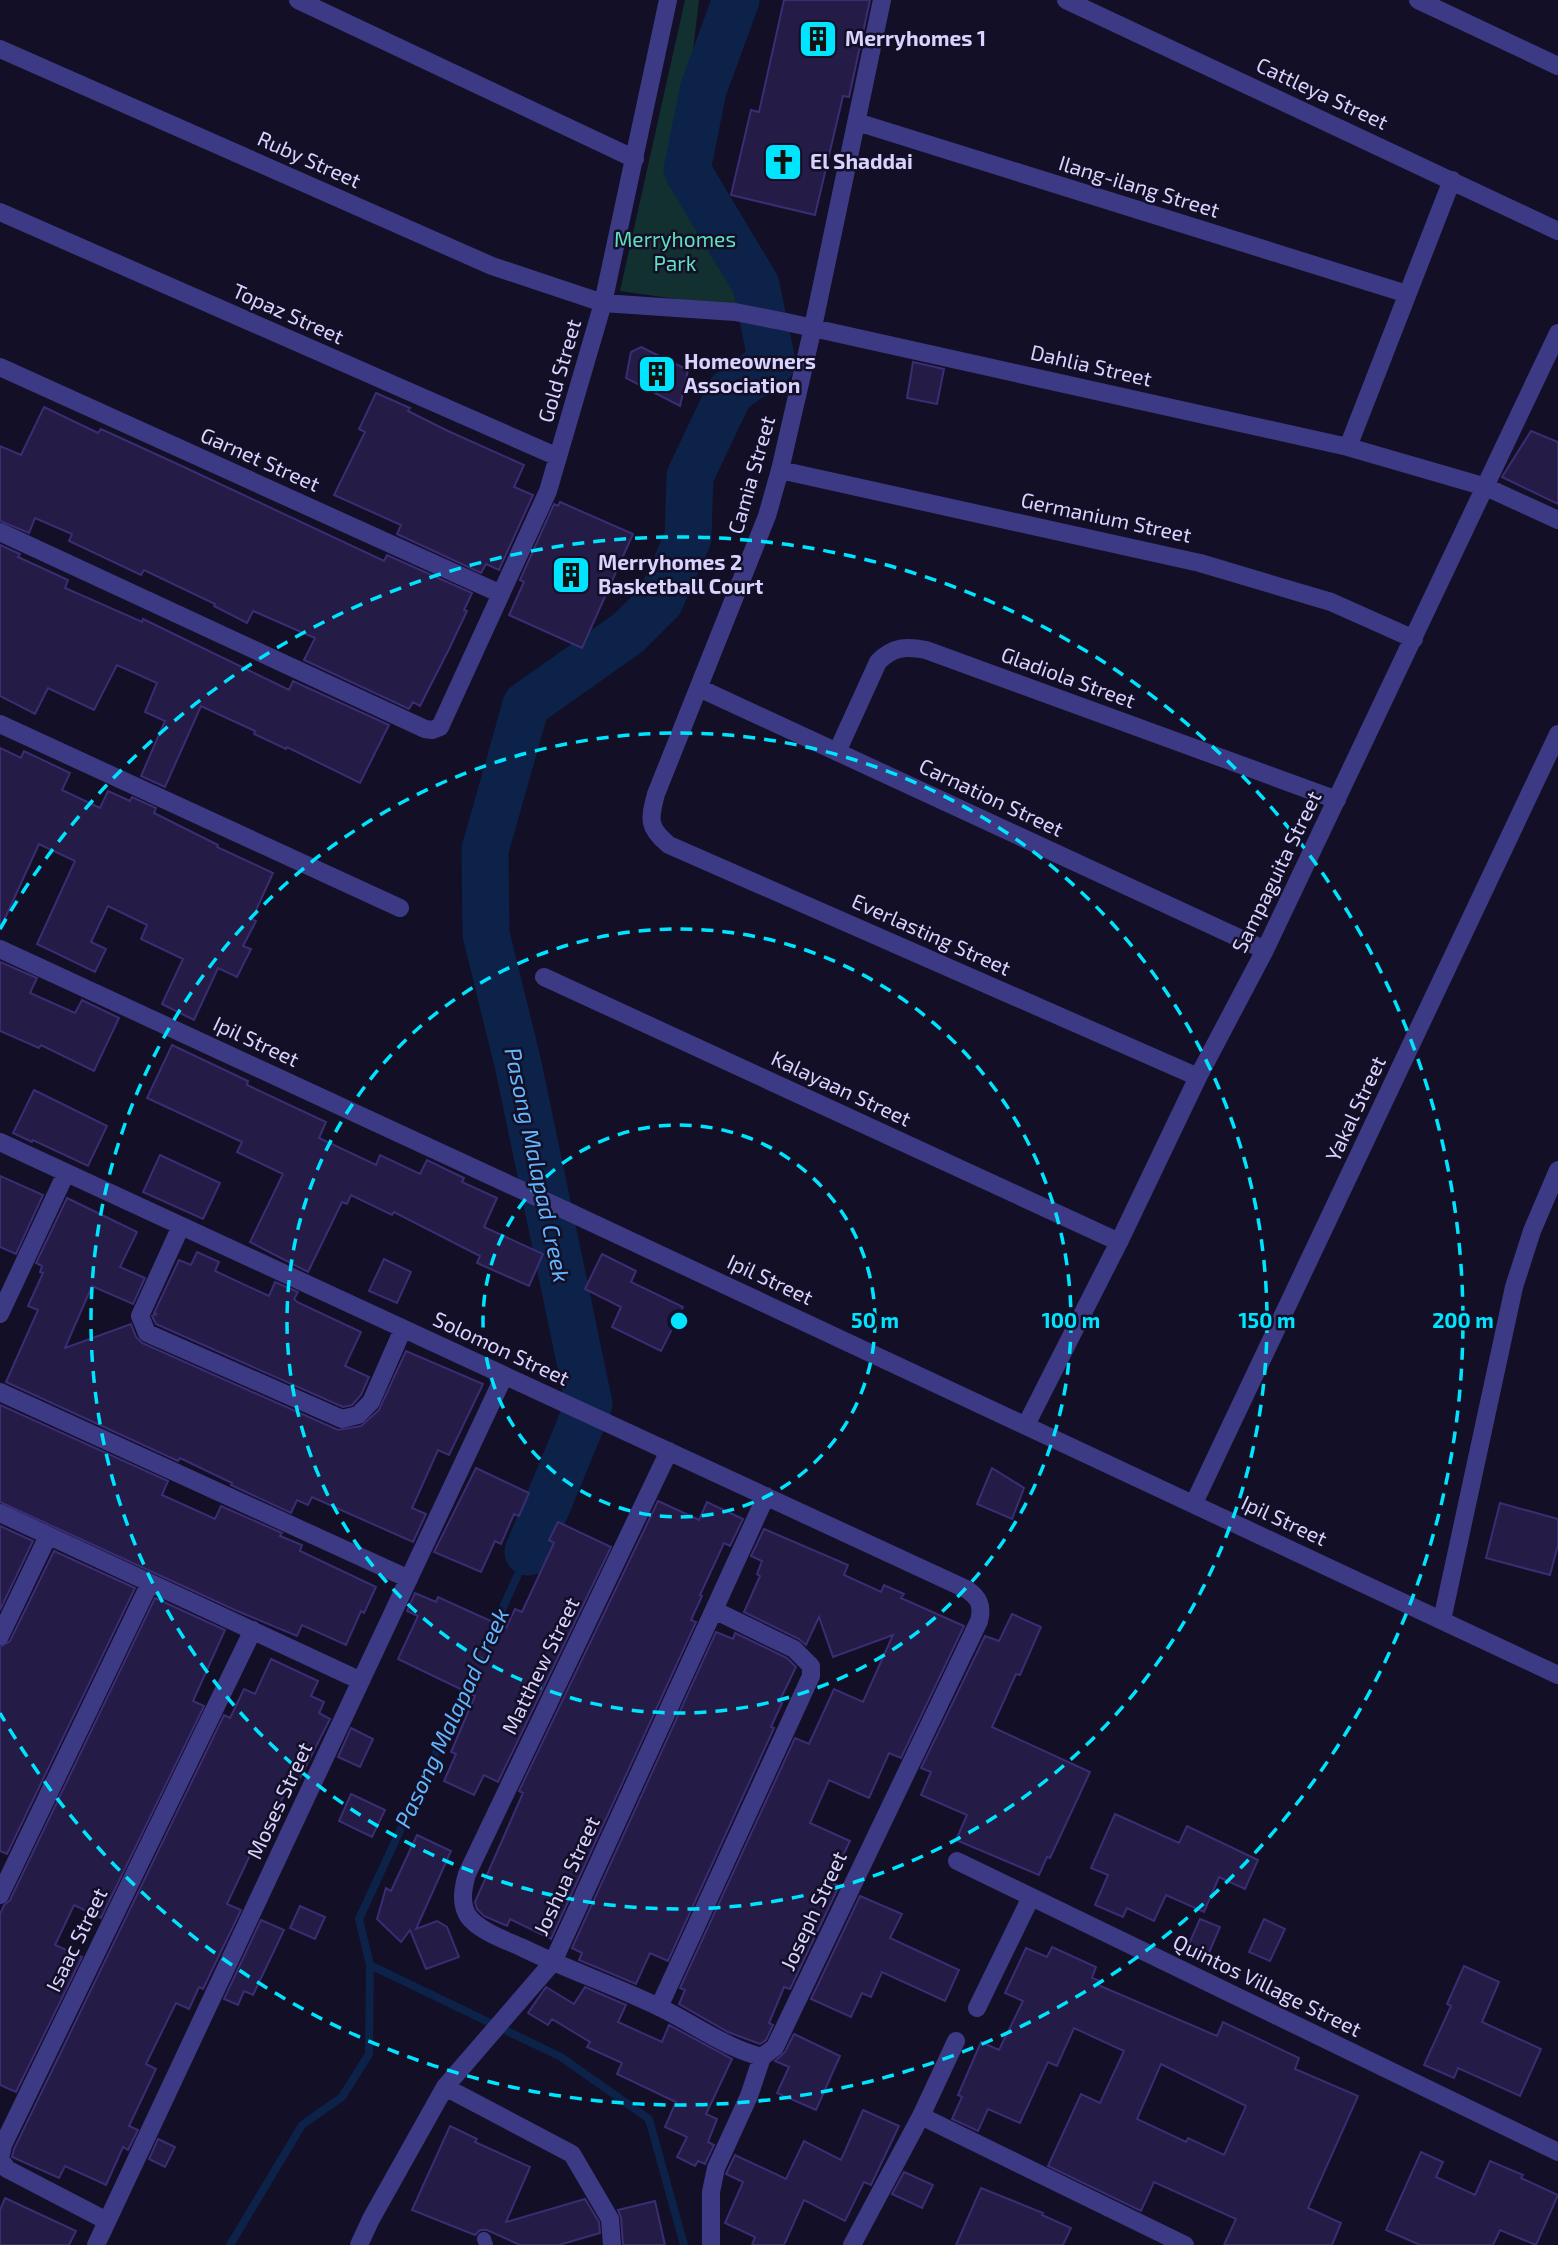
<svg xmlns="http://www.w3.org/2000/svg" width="1558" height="2245" viewBox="0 0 1558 2245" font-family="'Exo 2',sans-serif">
  <rect width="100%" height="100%" fill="#130f26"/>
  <path fill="#12302f" d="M685 0H699L678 178 746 283V309L620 291Z"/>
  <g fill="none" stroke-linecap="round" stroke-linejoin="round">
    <path stroke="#0c2248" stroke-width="8" d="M492 1632 528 1552
      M370 1965 561 2057 649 2119 684 2245
      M230 2245 302 2125 342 2097 369 2054 370 1965 359 1919 469 1682"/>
    <path stroke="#0c2248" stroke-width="47" d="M528 1552 589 1404 518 1064 486 934 485 850 526 705 628 633 660 601 688 538 690 476 730 392 772 362 756 285 687 170 703 90 736 0"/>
  </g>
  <path fill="#241b47" stroke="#3b2d73" stroke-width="2" fill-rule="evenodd" d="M784 0H870L849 97 843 96 815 215 731 195 751 110 759 112Z
    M641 347 688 370 680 406 626 378 631 352Z
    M913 362 944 369 937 404 907 398Z
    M376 393 410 408 408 411 448 431 524 465 514 487 533 495 499 570 486 564 481 573 397 534 401 525 334 495 365 432 359 429Z
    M44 407 98 433 101 429 186 468 384 561 387 555 472 593 464 610 467 611 450 647 420 706 413 702 409 709 304 660 315 638 253 611 247 623 214 606 215 604 144 570 141 575 69 541 72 534 35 518 29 533 0 521V446L21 455Z
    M1531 431 1558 442V504L1502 477Z
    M560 502 633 534 582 648 509 615 524 582 520 580 554 504 558 506Z
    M0 545 20 554 18 557 68 580 65 588 142 622 143 619 289 690 293 681 389 725 360 783 287 747 286 749 254 734 255 731 201 706 165 787 141 776 165 721 145 712 157 683 117 665 94 710 48 688 35 714 0 696Z
    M0 748 21 758 24 751 70 773 62 790 100 808 108 791 130 801 132 797 156 808 154 813 218 845 217 847 273 873 252 919 256 921 243 946 251 949 237 977 218 968 194 1020 162 1004 183 959 141 939 147 925 108 906 91 942 106 949 95 972 37 944 75 861 39 844 0 929Z
    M0 962 37 978 30 993 75 1013 82 1000 119 1018 94 1071 41 1045 39 1048 0 1031Z
    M172 1045 248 1081 247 1085 326 1122 319 1138 376 1165 380 1155 420 1174 427 1160 464 1178 462 1182 497 1198 484 1227 543 1254 529 1286 477 1263 480 1256 394 1212 392 1215 351 1195 347 1204 342 1202 308 1272 250 1242 283 1174 237 1152 242 1142 147 1098Z
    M34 1090 107 1126 88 1166 33 1140 32 1142 13 1133Z
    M160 1155 220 1183 203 1219 143 1192Z
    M0 1176 43 1195 16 1254 0 1247Z
    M67 1198 137 1232 120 1267 145 1278 133 1304 92 1286 65 1348 131 1324 136 1337 142 1343 338 1430 361 1426 379 1410 406 1351 483 1384 449 1455 438 1450 412 1508 426 1514 413 1542 312 1497 308 1505 297 1500 291 1513 231 1485 232 1483 180 1458 178 1461 6 1382 38 1310 28 1306 43 1273 40 1272 42 1266 36 1263Z
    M197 1252 219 1262 215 1271 269 1296 275 1282 298 1292 294 1299 297 1302 361 1332 345 1366 369 1377 361 1395 352 1405 343 1407 156 1324 152 1316 156 1314 154 1313 179 1260 191 1265Z
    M602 1254 636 1271 631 1282 683 1307 661 1351 612 1327 621 1307 585 1289Z
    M384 1259 411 1272 397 1303 369 1291Z
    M0 1405 168 1481 162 1495 215 1519 221 1506 282 1533 280 1536 302 1545 300 1551 376 1587 364 1613 361 1611 346 1645 302 1625 297 1636 235 1610 0 1502Z
    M476 1468 529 1493 519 1516 514 1514 501 1544 495 1541 481 1572 434 1552Z
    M992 1468 1024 1488 1012 1519 977 1504Z
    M658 1501 699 1520 707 1502 743 1519 730 1546 724 1543 700 1595 702 1596 691 1620 696 1622 551 1939 510 1919 507 1926 484 1916 477 1909 475 1902 523 1793 519 1791Z
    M1500 1503 1558 1519V1545L1550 1575 1486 1558Z
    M558 1522 611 1547 498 1782 484 1775 474 1795 444 1781 456 1754 451 1752 475 1696 398 1659 418 1616 407 1611 415 1593 436 1602 438 1597 506 1628 515 1609 522 1612 554 1543 549 1540Z
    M0 1526 33 1541 0 1610Z
    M764 1529 848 1565 844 1575 881 1592 884 1585 904 1594 901 1598 964 1626 901 1758 889 1753 869 1798 829 1780 810 1823 850 1841 839 1864 842 1866 834 1884 839 1886 790 1989 784 1987 769 2023 773 2025 766 2040 760 2044 728 2032 679 2004 685 1990 680 1988 795 1738 809 1744 834 1689 863 1702 893 1635 833 1657 819 1617 806 1645 799 1639 744 1612 760 1576 757 1574 762 1561 751 1556Z
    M54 1551 135 1588 7 1854 0 1851V1647L10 1641Z
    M155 1598 225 1630 193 1701 204 1706 101 1918 74 1905 55 1945 82 1957 16 2092 0 2085V1914L4 1905 10 1900Z
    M1012 1614 1041 1627 1020 1675 1016 1674 992 1727 1090 1772 1050 1858 1047 1857 1039 1875 956 1840 967 1815 921 1795 931 1772 921 1768 985 1636 999 1641Z
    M716 1632 733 1639 735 1633 787 1658 796 1667 779 1702 782 1703 771 1727 774 1728 668 1961 650 1953 636 1984 579 1960 582 1953 572 1948Z
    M271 1659 318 1681 311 1696 324 1702 319 1713 330 1719 295 1788 289 1785 263 1838 259 1836 227 1904 241 1910 203 1989 199 1987 189 2009 176 2003 146 2064 156 2069 129 2126 138 2130 128 2150 123 2147 106 2185 65 2166 59 2178 12 2157 14 2149 224 1715 230 1718 244 1689 255 1694Z
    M351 1728 373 1739 360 1767 338 1757Z
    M351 1794 385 1810 372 1837 339 1821Z
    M1115 1814 1179 1843 1187 1826 1258 1860 1245 1889 1219 1877 1204 1912 1166 1895 1154 1921 1127 1908 1123 1917 1095 1905 1108 1875 1091 1868Z
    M417 1835 451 1851 416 1929 437 1921 447 1927 459 1957 426 1969 410 1930 401 1942 377 1919 386 1888 391 1891Z
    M860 1896 902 1914 890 1938 959 1970 945 2001 882 1972 871 1997 862 1993 851 2017 811 1999Z
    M300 1906 325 1917 315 1939 290 1928Z
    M1200 1919 1220 1927 1208 1955 1188 1946Z
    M1264 1919 1285 1929 1270 1961 1249 1952Z
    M261 1920 284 1930 253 1995 244 1991 238 2005 224 1999Z
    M1052 1947 1096 1967 1092 1978 1100 1981 1098 1985 1217 2036 1223 2022 1299 2058 1295 2069 1358 2096 1308 2208 1341 2223 1332 2245H1224L1236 2219 1154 2182 1141 2211 1048 2166 1081 2094 1100 2103 1124 2051 1074 2028 1057 2066 1048 2062 1020 2123 988 2109 978 2131 952 2119 962 2097 958 2095 981 2042 999 2050 1023 2001 1005 1993 1026 1948 1047 1957ZM1161 2064 1246 2106 1224 2155 1188 2138 1186 2142 1137 2119Z
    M1464 1966 1499 1982 1482 2022 1541 2049 1520 2096 1458 2068 1454 2078 1424 2065 1451 2006 1447 2004Z
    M546 1987 574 2004 585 1987 626 2005 618 2022 662 2042 669 2025 732 2059 706 2114 717 2119 708 2142 714 2145 705 2164 698 2161 695 2166 677 2157 687 2137 665 2127 676 2102 617 2074 622 2063 587 2047 590 2042 552 2019 548 2025 528 2013Z
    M794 2034 840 2056 816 2110 777 2093 789 2067 775 2061 785 2052Z
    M863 2110 899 2126 871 2185 864 2182 845 2221 804 2200 784 2245H752L755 2237 725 2223 743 2182 726 2174 735 2155 786 2179 804 2141 841 2160Z
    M450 2126 477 2139 475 2142 530 2167 506 2222 585 2199 599 2222 600 2233 559 2245H520L487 2230H480L475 2235 412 2210Z
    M158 2139 175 2147 165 2167 149 2159Z
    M1421 2152 1443 2162 1436 2177 1475 2195 1490 2161 1523 2175 1521 2178 1558 2195 1536 2245 1500 2230 1493 2245H1420L1386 2230Z
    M904 2172 933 2185 922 2208 892 2194Z
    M981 2188 1043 2213 1042 2215 1071 2228 1063 2245H956Z
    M5 2198 76 2231 69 2245H0V2210Z
    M655 2201 665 2245H623L621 2218 618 2210Z"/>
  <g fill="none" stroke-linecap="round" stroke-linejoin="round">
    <path stroke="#3d3a85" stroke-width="14" d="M484 2239 486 2245"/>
    <path stroke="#3d3a85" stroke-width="18" d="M298 0 635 159
      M882 0 813 327 780 470 767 516 656 794C649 820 648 828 669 845L1198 1077
      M1066 0 1558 231
      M1418 0 1558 66
      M0 49 492 266 603 303 735 312 786 322 1348 447 1486 487 1558 520
      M857 122 1407 294
      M0 212 558 457
      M0 367 501 594
      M1348 447 1452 180
      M780 470 1200 563 1331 602 1414 639
      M0 532 425 729 432 730 440 727 548 491 603 303 668 0
      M699 688 1265 950
      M0 724 400 908
      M837 752 878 662C892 647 906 646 926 650L1337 800
      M544 977 1119 1242
      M0 1142 966 1589C979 1597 983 1606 979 1621L775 2047 762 2057 749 2096 716 2168 711 2192V2245
      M181 1226 140 1316 147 1333 342 1419 358 1415 371 1402 403 1329
      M0 1314 66 1173
      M0 1392 409 1579
      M1026 1425 1119 1242 1198 1077 1265 950 1558 333
      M669 1451 467 1874C463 1888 460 1903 468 1916 480 1932 506 1940 523 1948 568 1970 616 1986 661 2008 694 2024 726 2048 762 2057
      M1194 1503 1558 734
      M0 1513 361 1681
      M1442 1620 1514 1287 1532 1231 1558 1170
      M0 1636 48 1536
      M957 1861 1558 2152
      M0 1895 150 1583
      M659 2007 811 1676V1666L794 1649 714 1610
      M977 2008 1031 1897
      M445 2087 572 2154 610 2219 612 2245
      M921 2116 1185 2245
      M107 2221 7 2169 0 2159 3 2145 253 1630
      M96 2245 504 1376
      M359 2245 371 2219 445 2087 553 1962 766 1496
      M852 2245 921 2116 956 2041"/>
    <path stroke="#3d3a85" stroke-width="18" d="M0 949 569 1212 1558 1675"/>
  </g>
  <g fill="none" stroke="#00e5ff" stroke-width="3.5" stroke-dasharray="12 9">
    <circle cx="679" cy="1321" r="196"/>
    <circle cx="679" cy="1321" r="392"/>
    <circle cx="679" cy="1321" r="588"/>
    <path d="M0 929A784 784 0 1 1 0 1713"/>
  </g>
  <defs>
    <g id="building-square" transform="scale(2.0125)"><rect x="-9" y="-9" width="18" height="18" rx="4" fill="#00e5ff" stroke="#130f26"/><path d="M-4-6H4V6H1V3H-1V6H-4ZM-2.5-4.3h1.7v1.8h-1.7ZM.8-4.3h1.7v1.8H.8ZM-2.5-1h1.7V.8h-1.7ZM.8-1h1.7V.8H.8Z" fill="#111"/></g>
    <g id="church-square" transform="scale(2.0125)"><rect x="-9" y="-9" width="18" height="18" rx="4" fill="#00e5ff" stroke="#130f26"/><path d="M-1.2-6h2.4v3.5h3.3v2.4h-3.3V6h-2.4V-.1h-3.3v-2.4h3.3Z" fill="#111"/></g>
  </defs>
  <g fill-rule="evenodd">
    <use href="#building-square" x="818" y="39"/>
    <use href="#church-square" x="783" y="162"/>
    <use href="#building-square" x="657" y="374"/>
    <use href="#building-square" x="571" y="575"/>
  </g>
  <g text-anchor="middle" stroke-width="5" stroke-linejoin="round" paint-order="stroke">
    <g font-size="21" font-weight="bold" fill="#d9d4ff" stroke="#130f26" text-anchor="start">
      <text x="845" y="46">Merryhomes 1</text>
      <text x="810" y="169">El Shaddai</text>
      <text x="684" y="369">Homeowners<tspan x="684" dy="24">Association</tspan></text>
      <text x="598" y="570">Merryhomes 2<tspan x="598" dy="24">Basketball Court</tspan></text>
    </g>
    <g font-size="21" fill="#d9d4ff" stroke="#130f26">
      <text transform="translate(1322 94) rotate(25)" y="7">Cattleya Street</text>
      <text transform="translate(309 160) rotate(24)" y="7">Ruby Street</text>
      <text transform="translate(1139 187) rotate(17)" y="7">Ilang-ilang Street</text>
      <text transform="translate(288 314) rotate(24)" y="7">Topaz Street</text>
      <text transform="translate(1091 366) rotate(13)" y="7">Dahlia Street</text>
      <text transform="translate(560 371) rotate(-74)" y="7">Gold Street</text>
      <text transform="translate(260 460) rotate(24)" y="7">Garnet Street</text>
      <text transform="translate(752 475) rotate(-74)" y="7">Camia Street</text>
      <text transform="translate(1106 518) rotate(12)" y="7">Germanium Street</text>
      <text transform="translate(1068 678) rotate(20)" y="7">Gladiola Street</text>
      <text transform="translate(991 798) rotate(25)" y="7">Carnation Street</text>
      <text transform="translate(1277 872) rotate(-64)" y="7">Sampaguita Street</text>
      <text transform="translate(931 935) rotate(24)" y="7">Everlasting Street</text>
      <text transform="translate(256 1042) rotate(25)" y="7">Ipil Street</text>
      <text transform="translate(841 1089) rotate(25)" y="7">Kalayaan Street</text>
      <text transform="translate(1356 1109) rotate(-65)" y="7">Yakal Street</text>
      <text transform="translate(770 1280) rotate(25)" y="7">Ipil Street</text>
      <text transform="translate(501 1349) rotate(25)" y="7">Solomon Street</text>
      <text transform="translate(1284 1521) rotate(25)" y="7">Ipil Street</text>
      <text transform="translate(541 1666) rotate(-64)" y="7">Matthew Street</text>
      <text transform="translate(280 1801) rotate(-65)" y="7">Moses Street</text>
      <text transform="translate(567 1876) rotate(-65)" y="7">Joshua Street</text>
      <text transform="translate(814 1911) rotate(-65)" y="7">Joseph Street</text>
      <text transform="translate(77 1940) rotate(-64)" y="7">Isaac Street</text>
      <text transform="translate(1267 1986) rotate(26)" y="7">Quintos Village Street</text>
    </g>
    <g font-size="21" fill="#5fe0c0" stroke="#130f26">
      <text x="675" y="247">Merryhomes<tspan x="675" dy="24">Park</tspan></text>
    </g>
    <g font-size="23" font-style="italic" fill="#62b6ff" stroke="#130f26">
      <text transform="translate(537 1165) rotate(78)" y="8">Pasong Malapad Creek</text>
      <text transform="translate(452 1718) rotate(-65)" y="8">Pasong Malapad Creek</text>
    </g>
  </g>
  <circle cx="679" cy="1321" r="10" fill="#00e5ff" stroke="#130f26" stroke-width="3.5"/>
  <g font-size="21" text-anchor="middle" font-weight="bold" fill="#00e5ff" stroke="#130f26" stroke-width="5" stroke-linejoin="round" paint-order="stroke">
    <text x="875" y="1328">50 m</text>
    <text x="1071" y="1328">100 m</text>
    <text x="1267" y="1328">150 m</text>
    <text x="1463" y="1328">200 m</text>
  </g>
</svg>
